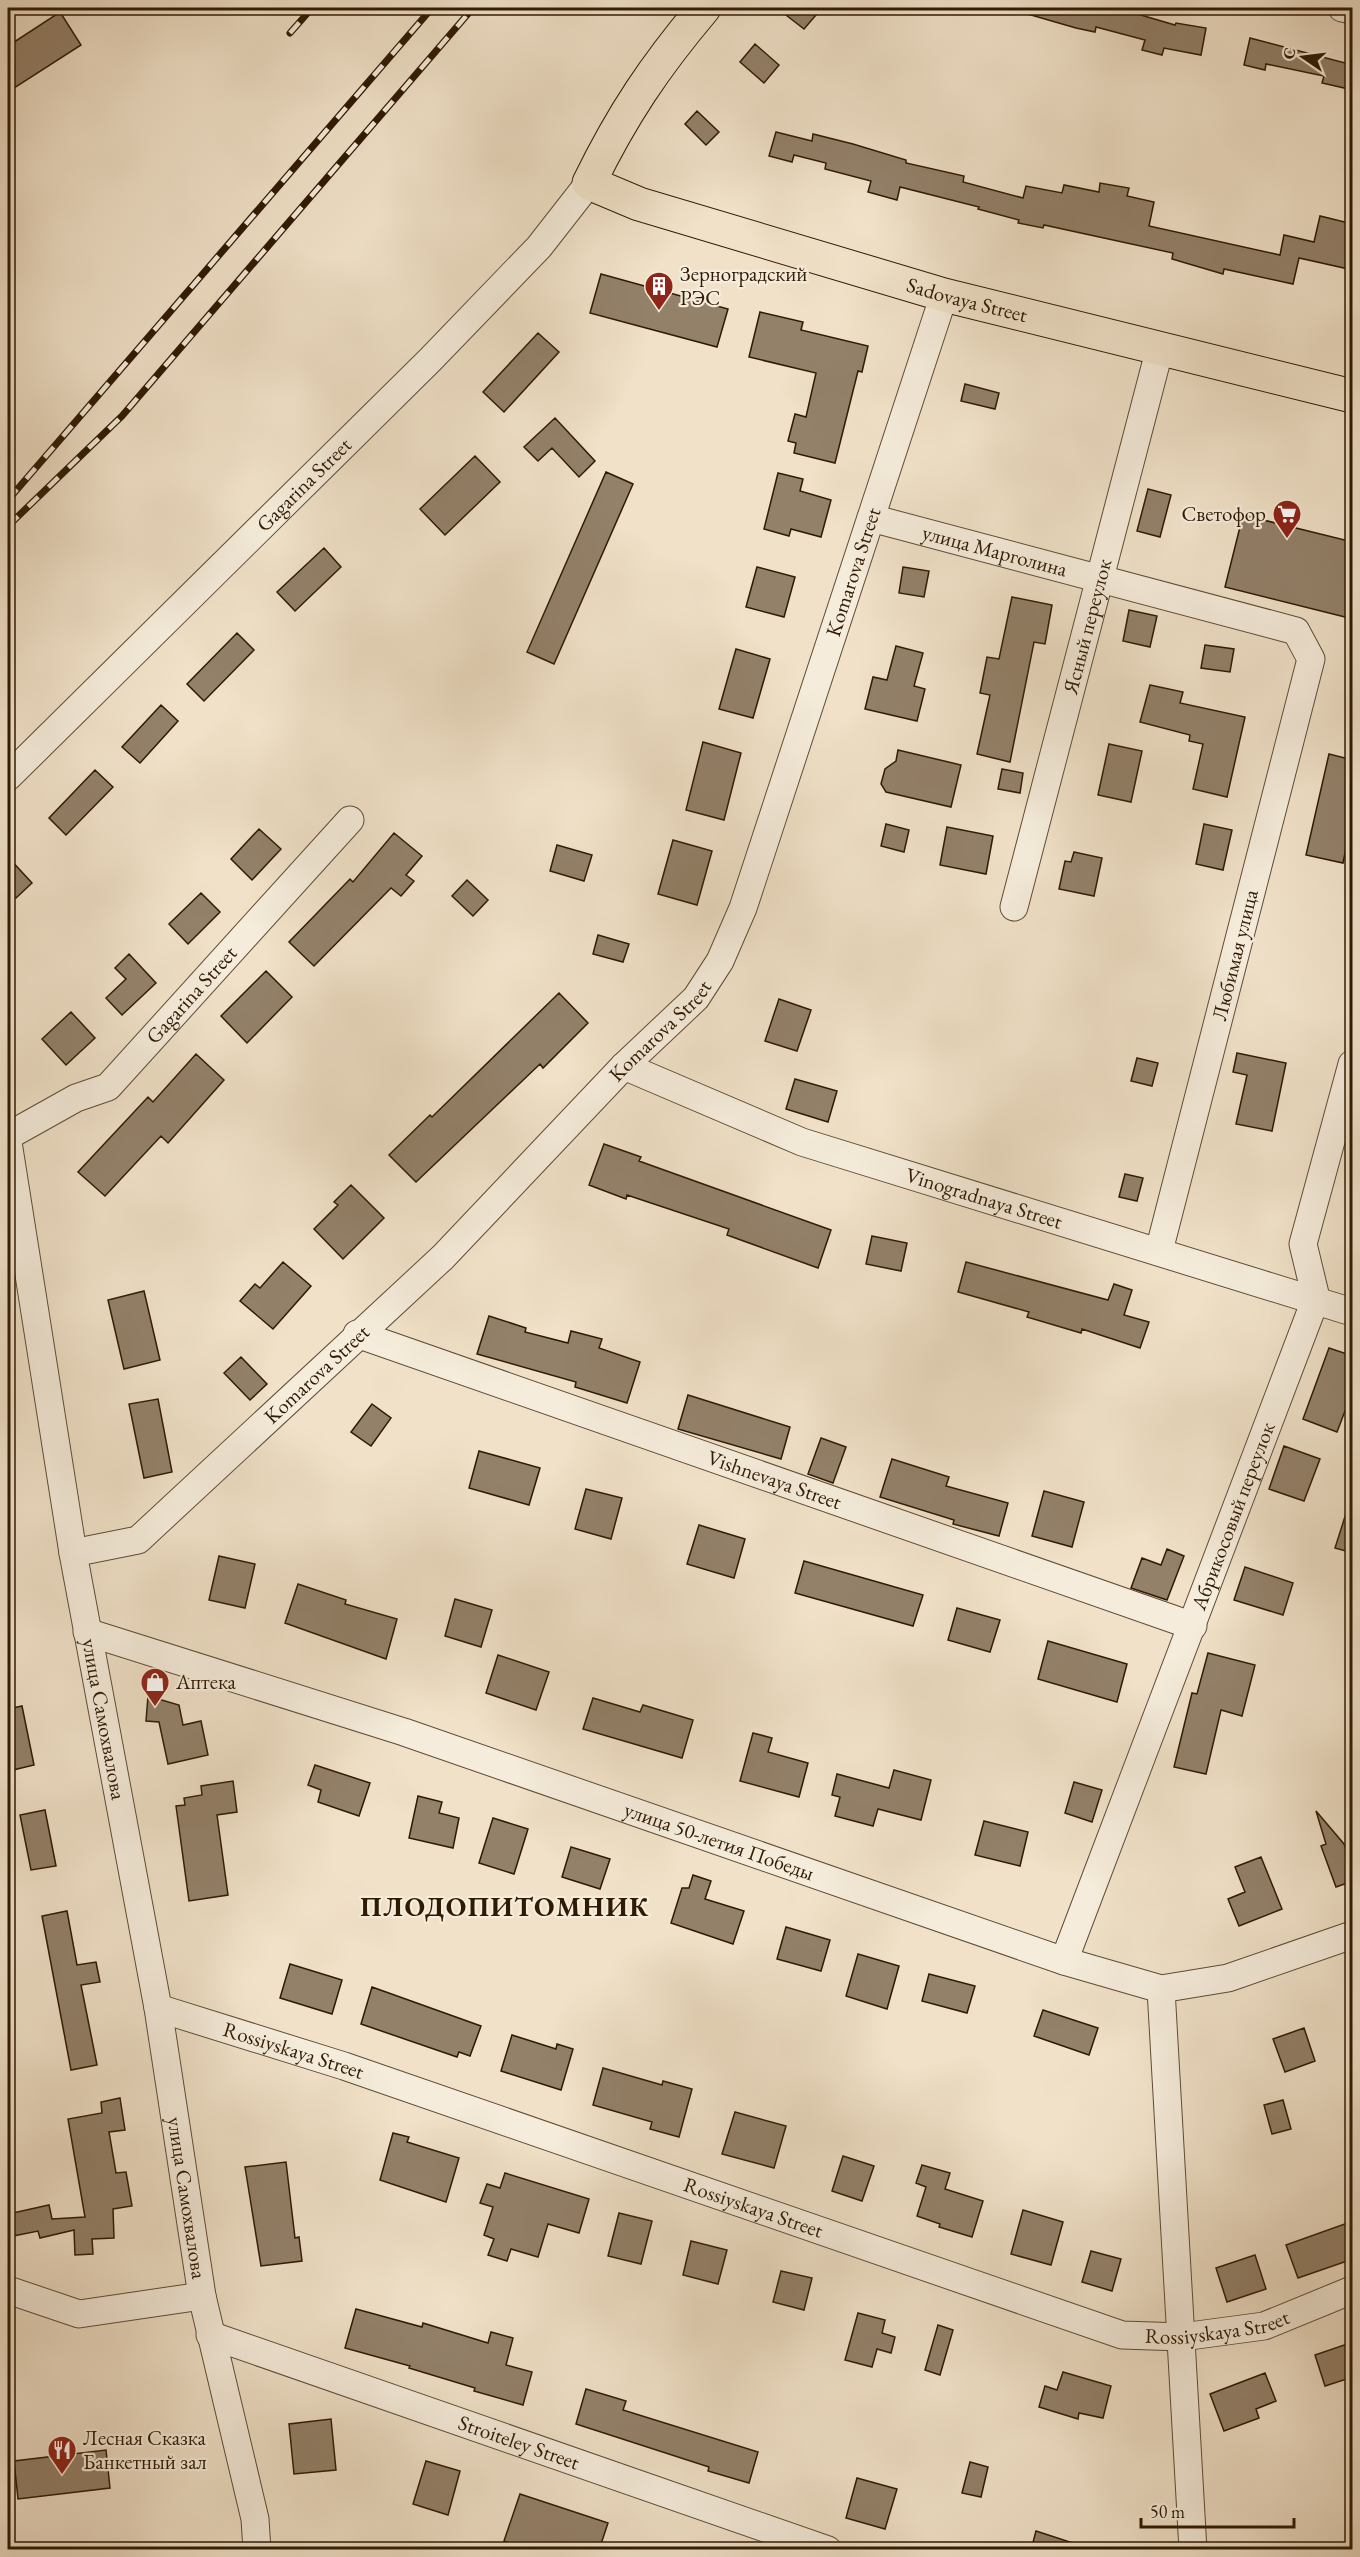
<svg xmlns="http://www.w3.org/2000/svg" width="1360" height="2557" viewBox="0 0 1360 2557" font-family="'EB Garamond',serif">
  <rect width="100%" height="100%" fill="#f0e1c8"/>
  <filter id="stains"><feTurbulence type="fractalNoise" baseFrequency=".00333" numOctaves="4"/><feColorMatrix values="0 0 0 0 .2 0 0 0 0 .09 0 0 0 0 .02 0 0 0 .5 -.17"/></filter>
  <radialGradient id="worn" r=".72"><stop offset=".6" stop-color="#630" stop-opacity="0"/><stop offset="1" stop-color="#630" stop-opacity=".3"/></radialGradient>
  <path fill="#93816a" stroke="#2f1a04" stroke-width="1.5" d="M777 8H822L804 29Z
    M1025 8H1117L1175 25 1176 23 1206 28 1201 55 1164 48 1162 55 1142 50 1145 40 1096 27 1095 32 1076 28 1024 13Z
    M60 12 81 45 8 92V46Z
    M1250 38 1353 65V90L1322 83 1324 76 1266 64 1265 70 1244 65Z
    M755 44 779 65 764 83 740 62Z
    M697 111 719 132 706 145 685 124Z
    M776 132 812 141 813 134 853 144 906 160V163L964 176 963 182 1023 198 1026 186 1062 193 1064 185 1099 192 1100 183 1129 188 1127 196 1154 202 1149 226 1280 255 1284 235 1314 242 1320 216 1353 224V270L1299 258 1293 284 1224 269 1223 274 1172 259 1173 253 1044 225 1043 228 1018 223 1019 220 978 209 979 207 900 187 897 200 868 192 871 181 825 169 826 163 794 155 792 162 769 156Z
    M601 274 728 309 717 347 590 313Z
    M760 312 803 322 801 330 868 346 862 372 858 371 835 463 794 453 796 443 788 441 795 414 806 417 816 373 749 357Z
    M538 333 559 352 504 412 483 392Z
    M965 384 999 393 995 409 961 401Z
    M555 418 595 461 579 477 552 448 538 461 524 447Z
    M475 456 500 482 445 535 420 509Z
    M606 472 633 484 554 664 527 652Z
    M778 473 803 479 800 491 831 500 821 537 791 529 789 536 764 529Z
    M1148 489 1171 495 1160 537 1137 531Z
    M1243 515 1353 542V619L1225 587Z
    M324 548 341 567 295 611 277 592Z
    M757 567 795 577 784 617 746 607Z
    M903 567 929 571 924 597 899 593Z
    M1012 597 1052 605 1045 644 1034 642 1010 762 977 754 990 695 980 693 987 657 999 659Z
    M1129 610 1157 616 1150 647 1123 641Z
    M237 633 254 650 204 701 187 684Z
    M1205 645 1234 649 1230 672 1201 668Z
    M896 646 923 653 914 686 925 689 917 721 865 709 873 677 887 680Z
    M736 649 770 659 753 718 719 709Z
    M1150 685 1183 692 1180 703 1245 717 1227 797 1193 789 1203 744 1189 741 1190 735 1140 722Z
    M161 705 178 721 140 763 122 747Z
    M703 742 741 753 724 820 686 810Z
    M1109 744 1142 751 1131 802 1098 795Z
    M898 750 961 765 951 807 886 792 881 784 885 769 896 761Z
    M1329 754 1353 760V815L1343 863 1306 855Z
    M1002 769 1023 773 1020 793 998 789Z
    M95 770 113 787 66 835 49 818Z
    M886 824 909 830 904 852 881 846Z
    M1204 824 1232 830 1223 870 1196 864Z
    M947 827 993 836 986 874 940 865Z
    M259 829 281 849 252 880 231 859Z
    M394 833 422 856 406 875 414 881 401 896 391 888 314 966 289 942 350 879 353 882Z
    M673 840 712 851 697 905 658 894Z
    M557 845 592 855 584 881 550 871Z
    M1074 852 1102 858 1094 896 1059 889 1065 861 1071 862Z
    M8 857 32 883 16 898 8 890Z
    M467 880 488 900 473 916 452 896Z
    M201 893 220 912 188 944 169 924Z
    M598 935 629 944 623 962 593 954Z
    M129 954 156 983 122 1015 106 998 126 979 115 968Z
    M266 971 292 997 247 1043 221 1016Z
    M559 993 588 1023 543 1068 540 1064 416 1182 389 1155 430 1115 432 1117Z
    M779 999 811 1010 797 1051 765 1041Z
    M71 1012 95 1038 66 1065 42 1039Z
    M1237 1053 1286 1063 1272 1131 1236 1124 1247 1075 1233 1072Z
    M196 1054 224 1080 168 1143 161 1136 105 1196 78 1172 148 1097 153 1102Z
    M1137 1058 1158 1063 1152 1086 1131 1081Z
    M795 1079 837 1091 828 1122 786 1109Z
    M604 1144 641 1157 639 1161 831 1230 818 1268 727 1235 729 1229 627 1195 626 1199 589 1185Z
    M1125 1174 1143 1178 1137 1201 1119 1197Z
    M351 1185 384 1218 343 1259 314 1229 338 1205 334 1202Z
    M872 1236 907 1243 901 1271 866 1264Z
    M283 1262 311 1286 273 1329 240 1301 255 1284 260 1288Z
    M966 1262 1108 1300 1114 1284 1132 1290 1124 1315 1149 1322 1140 1348 1082 1329 1081 1333 1027 1317 1029 1312 958 1292Z
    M144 1291 160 1360 124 1369 108 1300Z
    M489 1316 526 1328 525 1332 568 1343 571 1331 602 1339 599 1348 640 1362 627 1403 575 1387 576 1382 477 1354Z
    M1329 1348 1353 1356V1390L1337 1432 1303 1419Z
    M241 1357 267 1384 250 1400 224 1373Z
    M688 1395 790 1427 781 1459 678 1429Z
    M158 1399 172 1472 144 1478 129 1404Z
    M372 1404 391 1418 371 1446 351 1432Z
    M821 1438 846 1447 833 1483 808 1474Z
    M1284 1446 1320 1459 1304 1501 1269 1489Z
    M479 1451 540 1468 529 1505 469 1488Z
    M892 1459 949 1477 946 1486 1008 1503 999 1536 953 1524 954 1520 880 1497Z
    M586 1489 622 1498 611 1539 575 1529Z
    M1044 1491 1084 1502 1072 1547 1032 1536Z
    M1349 1504 1353 1505V1553L1335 1548Z
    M699 1525 745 1539 734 1578 687 1564Z
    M1167 1549 1184 1556 1167 1600 1131 1588 1142 1558 1161 1565Z
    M219 1556 255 1564 245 1608 209 1600Z
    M804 1561 923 1595 913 1626 795 1593Z
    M1245 1567 1293 1583 1283 1615 1234 1600Z
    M298 1584 346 1600 345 1604 397 1619 386 1659 285 1623Z
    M455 1599 492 1610 481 1647 445 1636Z
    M957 1608 1000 1620 990 1652 948 1640Z
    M1048 1641 1127 1664 1117 1702 1038 1679Z
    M1208 1653 1255 1665 1242 1716 1221 1710 1206 1774 1174 1767 1192 1693 1197 1694Z
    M498 1655 549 1672 536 1710 486 1693Z
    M148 1696 179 1705 183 1725 201 1721 208 1755 168 1764 159 1722 146 1721Z
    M593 1698 640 1712 643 1705 693 1720 682 1758 583 1729Z
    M22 1706 34 1765 13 1770 8 1744V1709Z
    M753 1733 772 1738 768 1752 808 1763 799 1797 740 1781Z
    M315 1765 370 1783 359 1816 318 1802 321 1790 308 1785Z
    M894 1770 931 1780 921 1820 878 1809 873 1826 835 1816 840 1797 832 1795 837 1774 889 1788Z
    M233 1781 237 1812 217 1815 228 1895 189 1901 176 1806 185 1805 184 1798 202 1795 201 1786Z
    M1074 1782 1102 1790 1092 1822 1065 1813Z
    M418 1796 442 1802 439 1813 459 1818 453 1848 409 1838Z
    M45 1810 56 1866 31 1870 20 1815Z
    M1316 1811 1344 1844 1353 1867V1881L1336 1887 1321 1846 1326 1844Z
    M493 1818 528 1829 514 1874 479 1863Z
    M984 1821 1028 1832 1020 1866 975 1855Z
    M571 1847 610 1859 600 1889 562 1877Z
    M1261 1857 1282 1909 1239 1926 1228 1899 1245 1892 1235 1867Z
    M693 1875 711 1881 705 1899 744 1911 733 1944 671 1923 682 1888H689Z
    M67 1911 77 1965 96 1962 100 1982 81 1985 97 2065 71 2070 42 1916Z
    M786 1927 830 1940 821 1971 777 1959Z
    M858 1954 899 1966 887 2009 846 1996Z
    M290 1964 342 1980 332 2014 280 1998Z
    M929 1974 975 1986 967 2013 922 2001Z
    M372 1987 481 2026 470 2056 459 2052 457 2057 361 2024Z
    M1043 2010 1098 2028 1089 2055 1034 2036Z
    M1304 2028 1315 2061 1285 2072 1273 2039Z
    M512 2035 556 2049 557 2044 573 2049 561 2090 501 2071Z
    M603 2068 662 2085 663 2081 692 2089 679 2137 650 2129 652 2122 593 2105Z
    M120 2098 125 2130 109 2132 116 2173 126 2172 132 2206 113 2209 114 2238 92 2239 93 2254 75 2255 74 2230 40 2238 38 2231 8 2237V2214L49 2205 52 2219 85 2217 68 2119 102 2113 101 2102Z
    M1283 2100 1291 2129 1272 2134 1264 2105Z
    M735 2112 786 2126 774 2168 722 2154Z
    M393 2133 409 2137 407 2142 459 2158 446 2202 380 2180Z
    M843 2156 874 2166 862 2201 832 2191Z
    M286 2162 295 2238 299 2237 302 2261 261 2266 245 2167Z
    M922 2165 950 2173 945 2189 983 2201 972 2237 939 2227 940 2224 917 2216 926 2187 916 2183Z
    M505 2173 589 2199 579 2233 548 2224 538 2257 511 2249 507 2261 488 2255 494 2239 484 2235 493 2207 480 2203 487 2184 500 2188Z
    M1023 2210 1063 2222 1051 2265 1011 2254Z
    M619 2213 652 2221 641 2264 608 2256Z
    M1353 2221V2259L1298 2278 1286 2245Z
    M691 2241 727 2250 718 2284 683 2275Z
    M1091 2251 1121 2259 1112 2291 1082 2282Z
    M1255 2255 1266 2289 1227 2302 1216 2268Z
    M781 2271 812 2278 804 2310 773 2302Z
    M356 2309 422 2327 423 2323 488 2343 491 2332 513 2338 506 2365 532 2372 523 2405 474 2391 475 2388 409 2368 410 2366 345 2348Z
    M858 2313 885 2320 882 2333 895 2337 891 2353 877 2349 872 2367 845 2360Z
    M938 2325 953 2330 940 2375 925 2370Z
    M1353 2342V2377L1325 2386 1315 2355Z
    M1063 2372 1111 2386 1103 2418 1079 2413 1078 2419 1039 2407 1045 2386 1057 2390Z
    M1265 2373 1276 2401 1256 2409 1259 2418 1224 2431 1210 2394Z
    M586 2389 626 2401 623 2410 758 2452 749 2483 708 2471 709 2467 576 2424Z
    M331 2419 336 2470 294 2474 289 2424Z
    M106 2450 110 2488 18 2499 14 2461Z
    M426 2461 460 2471 448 2515 413 2504Z
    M970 2462 988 2467 981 2497 962 2493Z
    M857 2478 897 2489 885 2529 846 2518Z
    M520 2494 608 2523 599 2550H565L549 2544 548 2550H531L504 2541Z
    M1036 2531 1082 2546V2550H1031Z"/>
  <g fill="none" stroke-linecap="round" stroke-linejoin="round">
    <g stroke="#5f4c35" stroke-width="29">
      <g id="minor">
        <path d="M1342 8 1352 10"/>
        <path id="s1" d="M871 518 1296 631 1311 659 1159 1251"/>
        <path id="s2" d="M8 777 430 360 539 247 589 183"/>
        <path id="s3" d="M1014 907 1160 348"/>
        <path id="s4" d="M624 1066 802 1142 1352 1312"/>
        <path id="s5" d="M8 1136 76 1098 108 1087 350 820"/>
        <path id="s6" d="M8 1142 73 1553 158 2008 202 2296 255 2519 257 2550"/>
        <path id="s7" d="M357 1334 1193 1626"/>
        <path id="s8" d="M73 1553 138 1540 443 1257 624 1066 696 998 720 961 743 908 944 295"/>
        <path id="s9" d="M87 1632 404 1732 1064 1961 1161 1989 1228 1978 1352 1935"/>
        <path id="s10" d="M1064 1961 1316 1298 1303 1244 1352 1064"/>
        <path d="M1161 1989 1193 2550"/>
        <path id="s11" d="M158 2008 344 2066 1122 2335 1182 2337 1264 2326 1352 2290"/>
        <path d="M8 2290 79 2314 202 2296"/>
        <path id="s12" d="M210 2335 828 2550"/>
      </g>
    </g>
    <g stroke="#2f1a04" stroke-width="35">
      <g id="major">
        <path id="s13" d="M704 8C655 66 622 115 589 183L639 204 944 295 1352 396"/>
      </g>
    </g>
    <use href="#minor" stroke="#f5ecdb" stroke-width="27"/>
    <use href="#major" stroke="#f0e1c8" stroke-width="33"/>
    <g stroke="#2f1a04" stroke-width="7">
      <path id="rail" d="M290 33 312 8
        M8 500 432 8
        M8 526 122 416 473 8"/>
    </g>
    <use href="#rail" stroke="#f5ecdb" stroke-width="4.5" stroke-dasharray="14" stroke-linecap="butt"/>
  </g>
  <defs>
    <g id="building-pin" transform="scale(1.5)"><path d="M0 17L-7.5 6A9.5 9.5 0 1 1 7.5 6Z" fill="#8f2418" stroke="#f5ecdb"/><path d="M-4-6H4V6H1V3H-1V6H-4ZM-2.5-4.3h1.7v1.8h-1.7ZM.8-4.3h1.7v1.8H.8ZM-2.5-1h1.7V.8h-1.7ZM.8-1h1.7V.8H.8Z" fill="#fff"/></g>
    <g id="supermarket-pin" transform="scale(1.5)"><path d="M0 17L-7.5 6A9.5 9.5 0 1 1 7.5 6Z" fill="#8f2418" stroke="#f5ecdb"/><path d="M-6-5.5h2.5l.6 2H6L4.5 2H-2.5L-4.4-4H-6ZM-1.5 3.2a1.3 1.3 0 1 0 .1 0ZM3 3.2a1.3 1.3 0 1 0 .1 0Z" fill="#fff"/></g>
    <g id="shop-pin" transform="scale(1.5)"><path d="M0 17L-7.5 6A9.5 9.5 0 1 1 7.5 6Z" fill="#8f2418" stroke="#f5ecdb"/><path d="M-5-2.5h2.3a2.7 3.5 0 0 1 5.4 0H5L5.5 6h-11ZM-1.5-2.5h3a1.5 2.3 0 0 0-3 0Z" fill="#fff"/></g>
    <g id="restaurant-pin" transform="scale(1.5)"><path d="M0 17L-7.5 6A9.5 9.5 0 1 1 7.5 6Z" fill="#8f2418" stroke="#f5ecdb"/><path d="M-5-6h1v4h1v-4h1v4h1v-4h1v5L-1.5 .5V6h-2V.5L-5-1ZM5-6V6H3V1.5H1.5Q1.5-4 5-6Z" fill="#fff"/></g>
  </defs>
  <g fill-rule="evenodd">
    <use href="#building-pin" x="659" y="286"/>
    <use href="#supermarket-pin" x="1287" y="514"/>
    <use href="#shop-pin" x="155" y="1682"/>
    <use href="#restaurant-pin" x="62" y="2450"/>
  </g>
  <g text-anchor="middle" stroke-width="4.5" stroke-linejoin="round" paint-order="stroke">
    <g font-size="21" fill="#2f1a04" stroke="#f5ecdb" text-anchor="start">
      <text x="680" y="281">Зерноградский<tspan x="680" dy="24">РЭС</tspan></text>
      <text x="1266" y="521" text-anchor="end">Светофор</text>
      <text x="176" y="1689">Аптека</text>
      <text x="83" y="2445">Лесная Сказка<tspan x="83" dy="24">Банкетный зал</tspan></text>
    </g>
    <g font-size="21" fill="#2f1a04" stroke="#f5ecdb">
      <text dy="7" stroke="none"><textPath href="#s13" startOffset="606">Sadovaya Street</textPath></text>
      <text dy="7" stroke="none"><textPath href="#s2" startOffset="416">Gagarina Street</textPath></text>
      <text dy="7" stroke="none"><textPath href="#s1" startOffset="128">улица Марголина</textPath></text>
      <text dy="7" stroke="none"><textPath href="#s8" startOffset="1300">Komarova Street</textPath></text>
      <text dy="7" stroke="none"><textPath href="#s3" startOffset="290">Ясный переулок</textPath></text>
      <text transform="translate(1235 955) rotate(-76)" y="7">Любимая улица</text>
      <text dy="7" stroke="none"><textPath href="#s5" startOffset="236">Gagarina Street</textPath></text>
      <text dy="7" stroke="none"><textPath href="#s8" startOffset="796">Komarova Street</textPath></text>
      <text dy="7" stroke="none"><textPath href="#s4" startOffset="384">Vinogradnaya Street</textPath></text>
      <text dy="7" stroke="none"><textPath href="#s8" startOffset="310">Komarova Street</textPath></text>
      <text dy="7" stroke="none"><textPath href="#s7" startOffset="442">Vishnevaya Street</textPath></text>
      <text dy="7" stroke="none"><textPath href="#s10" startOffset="476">Абрикосовый переулок</textPath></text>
      <text dy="7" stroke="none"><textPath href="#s6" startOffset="585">улица Самохвалова</textPath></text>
      <text dy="7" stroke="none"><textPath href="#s9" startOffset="666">улица 50-летия Победы</textPath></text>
      <text dy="7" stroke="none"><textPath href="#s11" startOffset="142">Rossiyskaya Street</textPath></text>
      <text dy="7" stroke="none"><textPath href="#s6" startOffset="1071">улица Самохвалова</textPath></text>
      <text dy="7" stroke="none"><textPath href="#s11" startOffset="628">Rossiyskaya Street</textPath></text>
      <text dy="7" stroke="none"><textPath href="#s11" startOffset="1114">Rossiyskaya Street</textPath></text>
      <text dy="7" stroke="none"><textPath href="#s12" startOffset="327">Stroiteley Street</textPath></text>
    </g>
    <g font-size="27" font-weight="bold" letter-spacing="1.5" fill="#2f1a04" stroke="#f5ecdb">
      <text x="505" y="1916">ПЛОДОПИТОМНИК</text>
    </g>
  </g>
  <rect width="1360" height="2557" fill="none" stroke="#f0e1c8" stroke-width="30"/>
  <rect x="9" y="9" width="1342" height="2539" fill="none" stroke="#2f1a04" stroke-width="3"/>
  <rect x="15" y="15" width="1330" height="2527" fill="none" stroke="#2f1a04" stroke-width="1.5"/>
  <g transform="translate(1303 57) rotate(284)" stroke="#f5ecdb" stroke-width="4.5" paint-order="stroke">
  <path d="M0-4.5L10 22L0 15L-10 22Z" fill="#2f1a04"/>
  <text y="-9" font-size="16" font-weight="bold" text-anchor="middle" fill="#2f1a04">С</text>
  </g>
  <path d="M1141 2518v9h153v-9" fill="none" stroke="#2f1a04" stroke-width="3"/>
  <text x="1150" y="2518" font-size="18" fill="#2f1a04" stroke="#f5ecdb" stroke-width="4.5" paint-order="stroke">50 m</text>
  <rect width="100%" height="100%" filter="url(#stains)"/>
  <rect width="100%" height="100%" fill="url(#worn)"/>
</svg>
